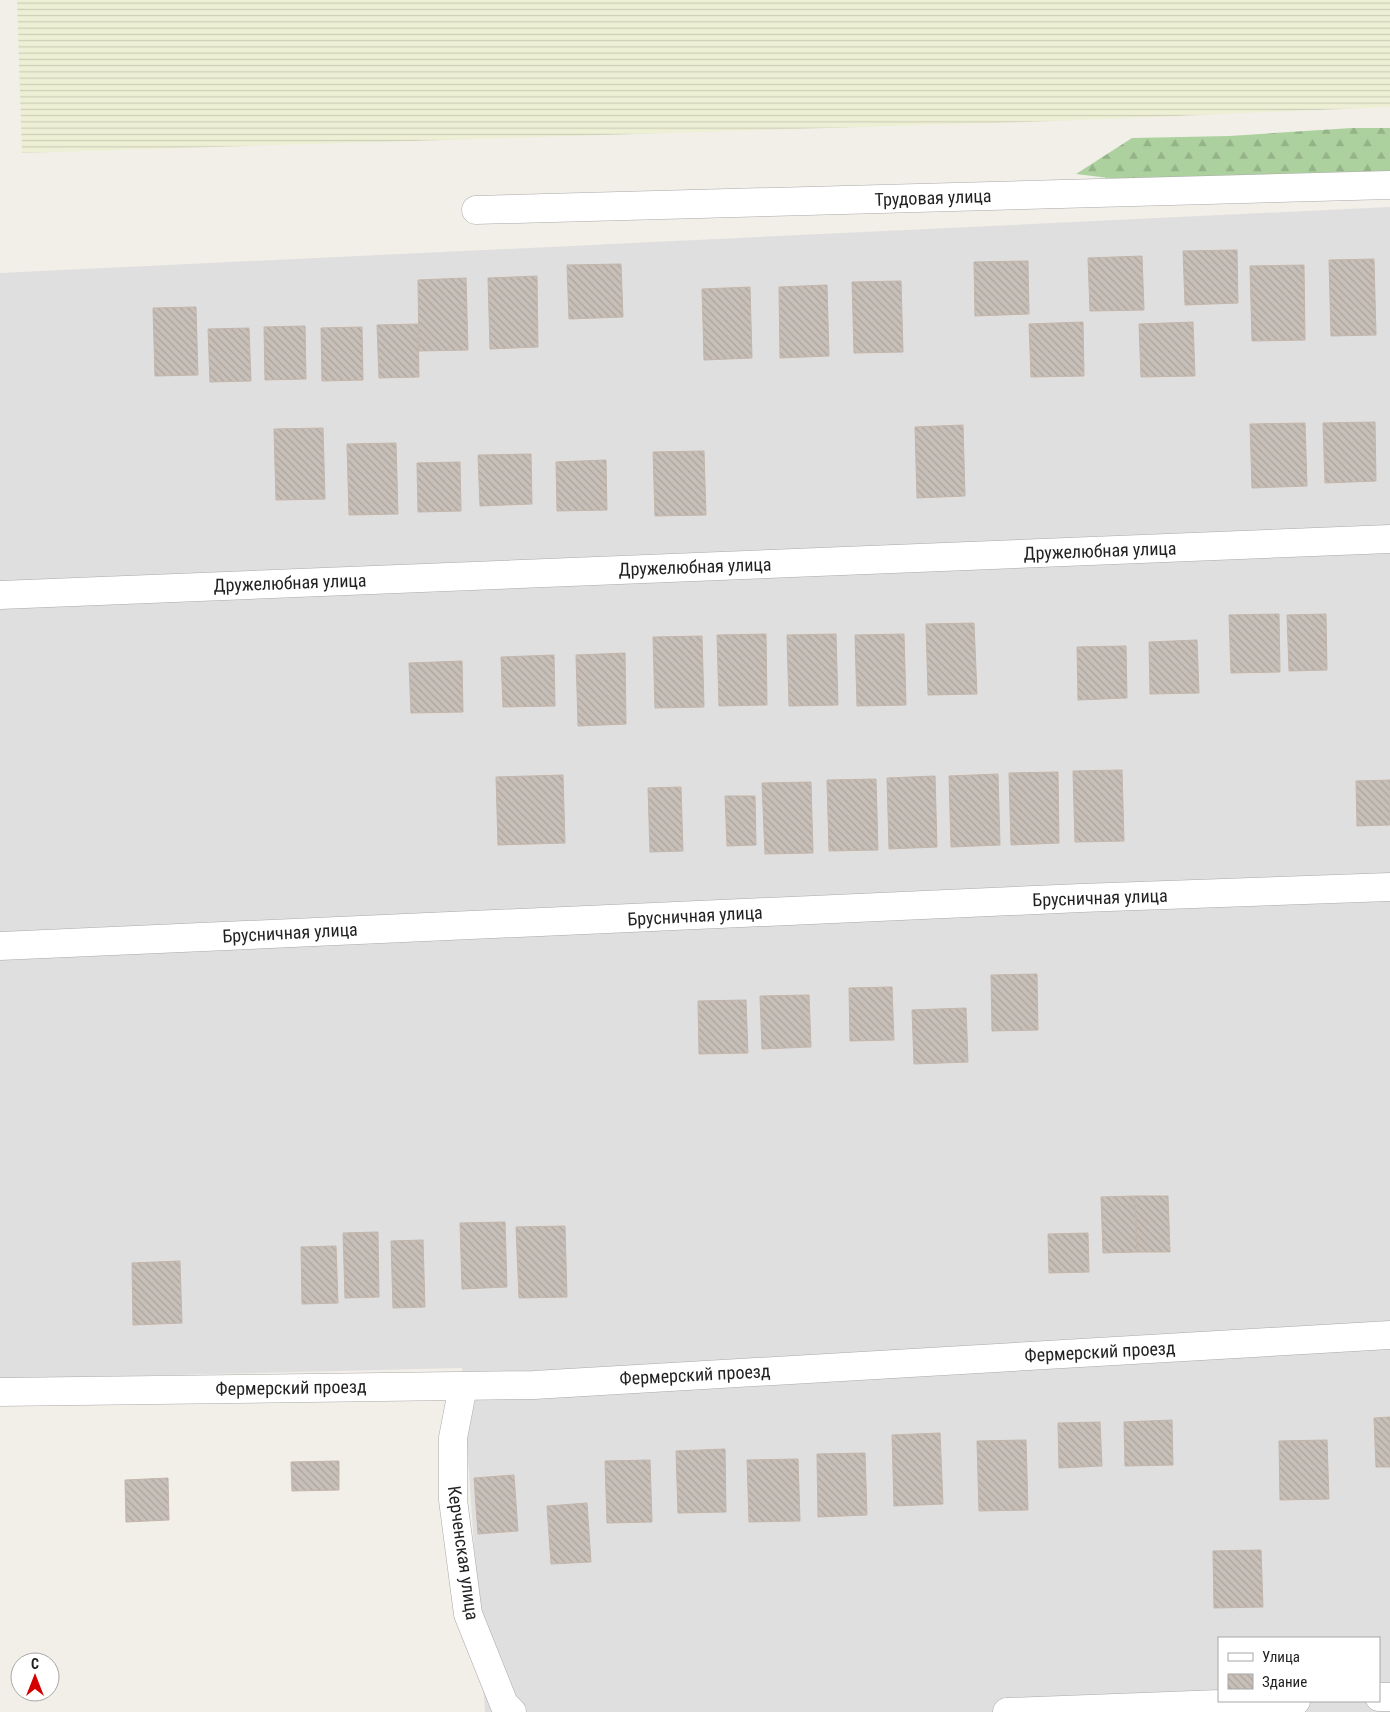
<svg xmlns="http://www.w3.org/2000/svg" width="1390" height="1712" viewBox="0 0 1390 1712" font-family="'Roboto Condensed',sans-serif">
  <defs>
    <pattern id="farmland-rules" width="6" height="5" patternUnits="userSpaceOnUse" patternTransform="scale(1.25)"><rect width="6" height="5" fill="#eef0d5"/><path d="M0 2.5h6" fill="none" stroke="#ccceb7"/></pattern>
    <pattern id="forest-firs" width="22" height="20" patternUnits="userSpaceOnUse" patternTransform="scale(1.25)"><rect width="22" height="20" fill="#add19e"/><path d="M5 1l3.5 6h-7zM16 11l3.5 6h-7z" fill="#95b388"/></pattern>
    <pattern id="building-back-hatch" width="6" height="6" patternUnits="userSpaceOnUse" patternTransform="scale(1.25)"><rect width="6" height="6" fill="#c7bfb8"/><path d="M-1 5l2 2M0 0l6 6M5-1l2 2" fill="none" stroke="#aba49e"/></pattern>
  </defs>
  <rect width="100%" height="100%" fill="#f2efe9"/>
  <path fill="#e0dfdf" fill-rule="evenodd" d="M1390 207V1712H485L462 1368 0 1379V273ZM1219 1638H1379V1701H1219Z"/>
  <path fill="url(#farmland-rules)" d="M17 0H1390V107L1055 121 22 153Z"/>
  <path fill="url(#forest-firs)" d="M1352 128H1390V178L1159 184 1076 174 1132 138 1229 136Z"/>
  <path fill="url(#building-back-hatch)" stroke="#c4b6ab" d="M1237 250 1238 303 1185 305 1183 251Z
    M1142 256 1144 310 1090 311 1088 258Z
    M1374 259 1376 335 1331 336 1329 260Z
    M1028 261 1029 314 975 316 974 262Z
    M621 264 623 317 569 319 567 265Z
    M1304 265 1305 340 1252 341 1250 266Z
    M537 276 538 347 490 349 488 278Z
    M466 278 468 350 419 351 418 280Z
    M901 281 903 352 854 353 852 282Z
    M827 285 829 356 780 358 779 287Z
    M750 287 752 358 704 360 702 289Z
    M196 307 198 375 155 376 153 308Z
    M1083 322 1084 376 1031 377 1029 324Z
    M1193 322 1195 376 1141 377 1139 324Z
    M418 324 419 377 379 378 377 325Z
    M305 326 306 379 265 380 264 327Z
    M362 327 363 380 322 381 321 328Z
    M249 328 251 381 210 382 208 329Z
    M1375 422 1376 481 1325 483 1323 423Z
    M1305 423 1307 486 1252 488 1250 424Z
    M963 425 965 496 917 498 915 427Z
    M323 428 325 499 276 500 274 429Z
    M396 443 398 514 349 515 347 444Z
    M704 451 706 515 655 516 653 452Z
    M531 454 532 504 480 506 478 455Z
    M606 460 607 510 557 511 556 462Z
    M460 462 461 511 418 512 417 463Z
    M1279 614 1280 672 1231 673 1229 615Z
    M1326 614 1327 670 1289 671 1287 615Z
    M974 623 977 694 928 695 926 624Z
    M766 634 767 705 719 706 717 635Z
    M836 634 838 705 789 706 787 635Z
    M904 634 906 705 857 706 855 635Z
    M702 636 704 707 655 708 653 637Z
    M1197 640 1199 693 1150 694 1149 642Z
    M1126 646 1127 698 1078 700 1077 647Z
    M625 653 626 724 578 726 576 655Z
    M554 655 555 706 503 707 501 657Z
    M462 661 463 712 411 713 409 663Z
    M1122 770 1124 841 1075 842 1073 771Z
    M1058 772 1059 843 1011 845 1009 773Z
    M998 774 1000 845 951 847 949 776Z
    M563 775 565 843 498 845 496 777Z
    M935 776 937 847 889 849 887 778Z
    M876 779 878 850 829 851 827 780Z
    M1390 780V825L1357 826 1356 781Z
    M811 782 813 853 765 854 762 783Z
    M681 787 683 851 650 852 648 788Z
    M725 796H755L756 845 727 846Z
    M1037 974 1038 1030 992 1031 991 975Z
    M892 987 894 1040 850 1041 849 988Z
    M809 995 811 1047 762 1049 760 996Z
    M746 1000 748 1053 699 1054 698 1001Z
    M966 1008 968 1062 914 1064 912 1010Z
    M1135 1196 1137 1252 1103 1253 1101 1197Z
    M1135 1196H1168L1170 1252H1137Z
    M505 1222 507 1287 462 1289 460 1223Z
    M565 1226 567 1297 519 1298 516 1227Z
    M378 1232 379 1297 345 1298 343 1233Z
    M1088 1233 1089 1272 1049 1273 1048 1234Z
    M423 1240 425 1307 393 1308 391 1241Z
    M336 1246 338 1303 302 1304 301 1247Z
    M180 1261 182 1323 133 1325 132 1263Z
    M1390 1417V1467H1376L1374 1418Z
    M1172 1420 1173 1465 1125 1466 1124 1422Z
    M1100 1422 1102 1466 1059 1468 1058 1423Z
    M940 1433 943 1504 894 1506 892 1435Z
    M1026 1440 1028 1510 979 1511 977 1441Z
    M1327 1440 1329 1499 1280 1500 1279 1441Z
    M725 1449 726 1512 678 1513 676 1451Z
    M865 1453 867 1515 818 1517 817 1454Z
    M798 1459 800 1521 749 1522 747 1460Z
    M650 1460 652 1522 607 1523 605 1461Z
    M339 1461V1490L292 1491 291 1462Z
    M514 1475 518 1531 478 1534 474 1478Z
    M168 1478 169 1520 126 1522 125 1480Z
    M587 1503 591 1562 551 1564 547 1506Z
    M1261 1550 1263 1607 1214 1608 1213 1551Z"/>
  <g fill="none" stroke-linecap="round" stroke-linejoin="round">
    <g stroke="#a9a9a9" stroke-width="29">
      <path id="street" d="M476 210 1390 185
        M0 595 1390 539
        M0 946 1081 898 1390 887
        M463 1386 453 1438V1500L468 1614 504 1704 512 1712
        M0 1392 534 1385 1390 1335
        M1379 1697H1390
        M1007 1712 1296 1701"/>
    </g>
    <use href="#street" stroke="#fff" stroke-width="28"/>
  </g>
  <g text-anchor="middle" stroke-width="4" stroke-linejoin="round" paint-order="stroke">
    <g font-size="18" fill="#222" stroke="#fff">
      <text transform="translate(933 198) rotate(-2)" y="6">Трудовая улица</text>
      <text transform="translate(1100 551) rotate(-2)" y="6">Дружелюбная улица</text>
      <text transform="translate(695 567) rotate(-2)" y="6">Дружелюбная улица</text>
      <text transform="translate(290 583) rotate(-2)" y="6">Дружелюбная улица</text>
      <text transform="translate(1100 898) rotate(-2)" y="6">Брусничная улица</text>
      <text transform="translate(695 916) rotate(-3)" y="6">Брусничная улица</text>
      <text transform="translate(290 933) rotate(-3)" y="6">Брусничная улица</text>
      <text transform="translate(1100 1352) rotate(-3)" y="6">Фермерский проезд</text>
      <text transform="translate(695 1375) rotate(-3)" y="6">Фермерский проезд</text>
      <text transform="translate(291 1388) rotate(-1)" y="6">Фермерский проезд</text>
      <text transform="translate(463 1553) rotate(82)" y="6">Керченская улица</text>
    </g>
  </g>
  <rect x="1218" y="1637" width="162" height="65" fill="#ffffff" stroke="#a7a7a7"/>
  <rect x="1228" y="1653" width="25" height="8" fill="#ffffff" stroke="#a7a7a7"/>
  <text x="1262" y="1662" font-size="15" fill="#222222">Улица</text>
  <rect x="1228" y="1674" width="25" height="15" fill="url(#building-back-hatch)" stroke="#a7a7a7"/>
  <text x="1262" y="1687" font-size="15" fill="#222222">Здание</text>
  <g transform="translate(35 1677)"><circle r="24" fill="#ffffff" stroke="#a7a7a7"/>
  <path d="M0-4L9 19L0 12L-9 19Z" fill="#d40000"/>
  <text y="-8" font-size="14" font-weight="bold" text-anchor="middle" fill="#222222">С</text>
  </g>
</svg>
